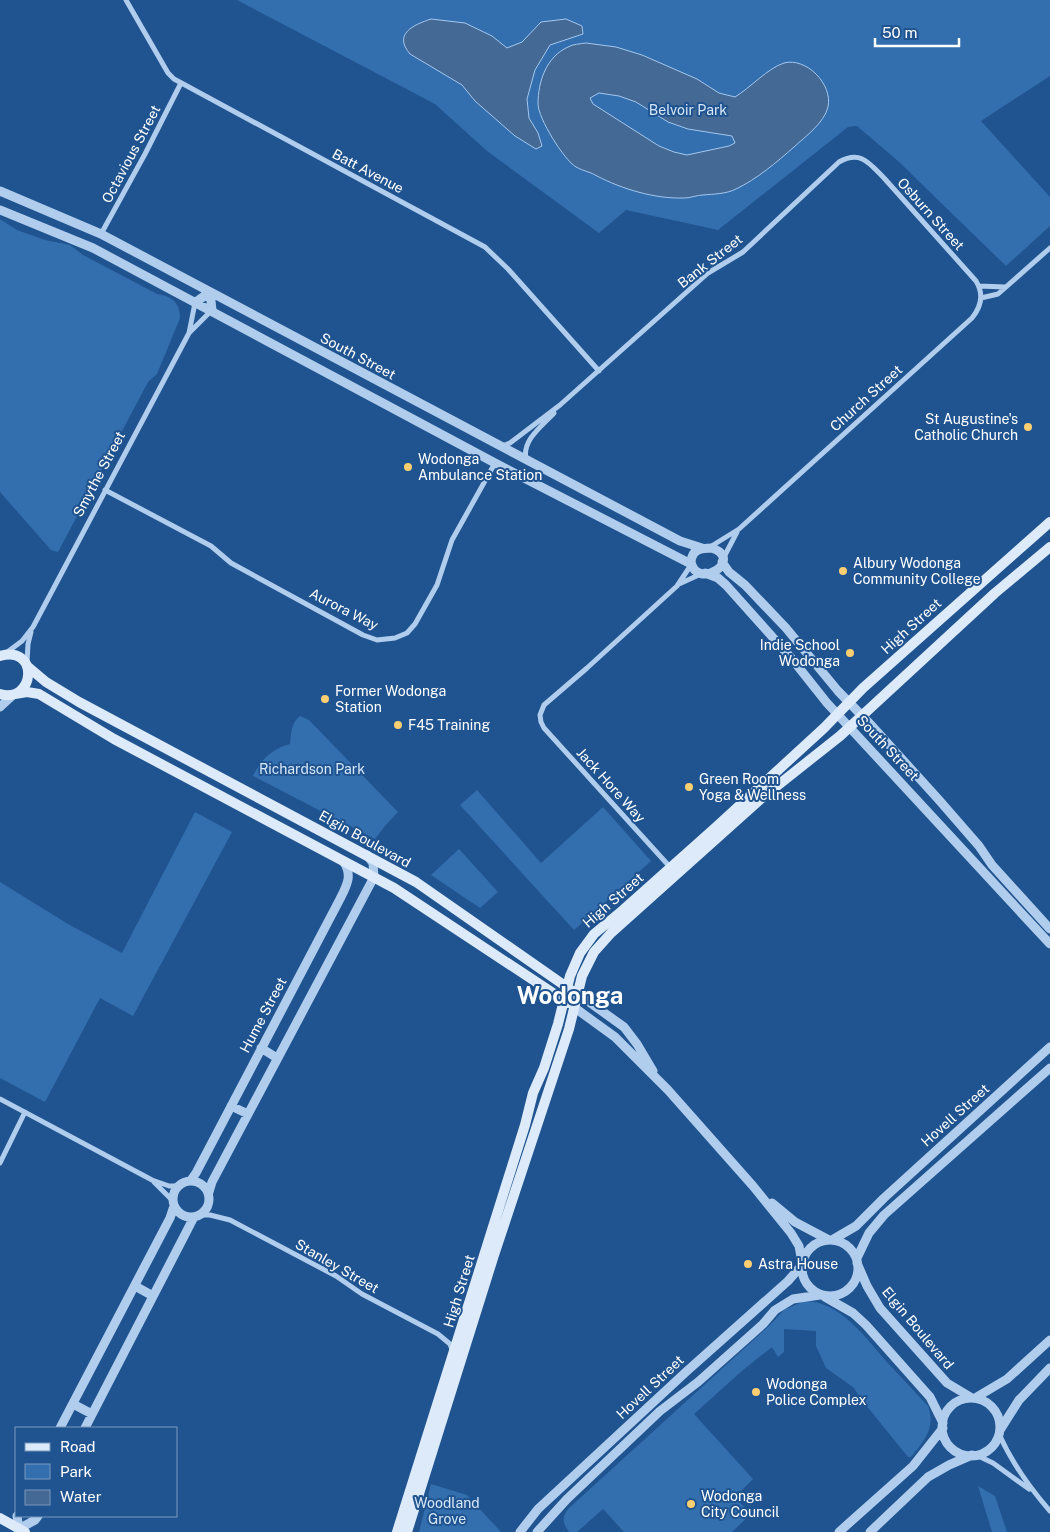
<svg xmlns="http://www.w3.org/2000/svg" width="1050" height="1532" viewBox="0 0 1050 1532" font-family="'Public Sans',sans-serif">
  <rect width="100%" height="100%" fill="#205490"/>
  <path fill="#336eae" d="M237 0H1050V76L981 121 1050 197V226L1006 266 898 161 857 126 848 127 718 230 626 210 599 233 487 151 435 104Z
    M0 219 17 230 45 240 70 245 83 255 157 294C171 296 180 302 180 318L157 374 148 382 58 552 51 550 0 492Z
    M300 716 309 720 398 812 385 826 375 839 253 776C261 759 272 749 290 744 291 733 291 723 300 716Z
    M477 790 541 863 603 807 651 861 574 930 460 805Z
    M195 812 232 832 133 1016 100 998 45 1102 0 1078V882L68 924 122 953Z
    M459 849 498 892 480 908 431 875Z
    M804 1301C840 1301 865 1337 886 1361 900 1376 914 1391 928 1406 936 1428 924 1441 911 1457H908L861 1399 854 1388 826 1368 816 1346V1331L784 1329V1352L778 1357 772 1347 743 1370 694 1414 753 1479 735 1497 751 1514 732 1532H624L603 1509 577 1532H569C563 1523 561 1519 568 1509L771 1324 784 1310Z
    M431 1484 467 1495 501 1532H419Z
    M978 1486 995 1496 1007 1532H992Z"/>
  <path fill="#446994" stroke="#a4c8ee" fill-rule="evenodd" d="M431 19 465 23 492 36 507 48 522 42 541 22 566 19 582 26 583 34 550 45 535 70 527 99 529 118 538 133 542 146 536 149 515 136 475 101 462 85 410 54C393 34 413 25 431 19Z
    M586 43 616 47 642 55 697 79 719 93 735 97C750 88 768 68 784 63 806 57 833 84 828 107 824 123 806 136 794 147 777 162 757 179 736 189 726 194 714 194 703 195 697 195 691 198 684 198 655 199 622 189 597 176 591 172 583 171 576 167 564 160 538 118 538 104 538 82 546 57 568 47 573 44 580 44 586 43ZM599 93 619 96 636 102 668 122 688 129 732 136 735 143 729 146 687 155 674 152 659 146 593 104 590 98Z"/>
  <g fill="none" stroke-linecap="round" stroke-linejoin="round">
    <path stroke="#b0cded" stroke-width="5" d="M126 0 168 73 174 79 485 247 508 269 599 371
      M101 234 145 154 181 83
      M979 286 1005 287
      M981 298 998 294 1050 248
      M189 333 211 311
      M502 446 510 443 560 405 708 273 743 252 839 162C861 150 869 163 884 178L976 281C984 294 981 307 972 318L739 529 710 547
      M526 459C522 440 542 426 554 413
      M105 490 211 546 231 563 363 635 377 640 395 638 407 633 415 624 437 585 452 540 495 463
      M724 557 737 532
      M679 584 701 574
      M6 653 22 641 33 627 189 333 195 303
      M27 663 28 644 31 632
      M670 867 544 728 541 722 540 715 544 705 587 668 677 586 691 565
      M0 1099 152 1180 169 1186H177
      M0 1163 25 1112
      M154 1182 173 1201
      M200 1215H210L230 1220 336 1276 362 1294 438 1334 450 1344 453 1352
      M999 1434C1012 1463 1029 1487 1050 1511
      M976 1455 993 1463 1029 1489"/>
    <path stroke="#b0cded" stroke-width="9" d="M0 191 101 234 680 541 702 548
      M0 210 93 248 495 463 691 564
      M196 302 210 292 212 310
      M712 548C745 560 697 591 691 562 692 549 701 548 712 548Z
      M722 562 729 572 745 585 786 628 838 691 872 726 939 800 979 846 992 865 1050 929
      M705 573 718 578 726 585 792 659 827 703 1050 944
      M0 707 13 695
      M578 994 624 1027 637 1044 653 1071
      M575 1008 615 1037 668 1090 753 1186 791 1233 799 1246 802 1262
      M261 1048 277 1058
      M231 1106 248 1114
      M191 1180 196 1173 340 899C347 885 353 875 343 861
      M173 1199a18 18 0 1 1 36 0a18 18 0 1 1-36 0Z
      M209 1192 212 1182 374 877 373 863 367 855
      M772 1203 795 1222 829 1240
      M802 1268a28 28 0 1 1 56 0a28 28 0 1 1-56 0Z
      M832 1240 856 1226 884 1198 1050 1047
      M857 1258 869 1233 884 1215 1050 1068
      M857 1263 867 1286 880 1308 947 1383 972 1398
      M135 1286 153 1296
      M825 1297 853 1313 866 1325 930 1397 943 1423
      M975 1398 1007 1379 1050 1340
      M942 1427a29 29 0 1 1 58 0a29 29 0 1 1-58 0Z
      M73 1404 92 1414
      M60 1428 170 1218 174 1206
      M85 1428 194 1217
      M1000 1430 1019 1400 1050 1368
      M17 1516 19 1529 35 1520 38 1516
      M520 1532 538 1509 687 1371 788 1281 802 1265
      M537 1532 567 1499 660 1411 698 1382 763 1324 775 1310 793 1299 820 1295
      M839 1532 913 1466 943 1428
      M870 1532 928 1477 949 1465 972 1455"/>
    <path stroke="#dceafa" stroke-width="10" d="M0 656C40 645 35 704 0 694
      M27 666 46 682 79 702 416 882 571 990
      M15 694 27 692 39 694 114 739 394 888 568 1003
      M0 1518 25 1532
      M397 1532 525 1125 533 1093 544 1068 558 1024 570 976 580 953 594 934 623 910 715 828 824 728 863 688 1050 522
      M407 1532 494 1255 569 1029 582 976 594 952 611 933 763 797 840 736 995 593 1050 547"/>
  </g>
  <g fill="#facf71" stroke="#205490" stroke-width="2">
    <circle cx="1028" cy="427" r="5"/>
    <circle cx="408" cy="467" r="5"/>
    <circle cx="843" cy="571" r="5"/>
    <circle cx="850" cy="653" r="5"/>
    <circle cx="325" cy="699" r="5"/>
    <circle cx="398" cy="725" r="5"/>
    <circle cx="689" cy="787" r="5"/>
    <circle cx="748" cy="1264" r="5"/>
    <circle cx="756" cy="1392" r="5"/>
    <circle cx="691" cy="1504" r="5"/>
  </g>
  <g text-anchor="middle" stroke-width="4" stroke-linejoin="round" paint-order="stroke">
    <g font-size="14" fill="#d6e7f9" stroke="#205490">
      <text x="688" y="115">Belvoir Park</text>
      <text x="312" y="774">Richardson Park</text>
      <text x="447" y="1508">Woodland<tspan x="447" dy="16">Grove</tspan></text>
    </g>
    <g font-size="14" fill="#fff" stroke="#205490">
      <text transform="translate(131 154) rotate(-62)" y="5">Octavious Street</text>
      <text transform="translate(368 171) rotate(28)" y="5">Batt Avenue</text>
      <text transform="translate(931 214) rotate(48)" y="5">Osburn Street</text>
      <text transform="translate(710 261) rotate(-38)" y="5">Bank Street</text>
      <text transform="translate(358 356) rotate(28)" y="5">South Street</text>
      <text transform="translate(866 398) rotate(-42)" y="5">Church Street</text>
      <text transform="translate(99 474) rotate(-62)" y="5">Smythe Street</text>
      <text transform="translate(344 609) rotate(27)" y="5">Aurora Way</text>
      <text transform="translate(911 626) rotate(-42)" y="5">High Street</text>
      <text transform="translate(888 748) rotate(47)" y="5">South Street</text>
      <text transform="translate(611 785) rotate(48)" y="5">Jack Hore Way</text>
      <text transform="translate(365 839) rotate(29)" y="5">Elgin Boulevard</text>
      <text transform="translate(613 900) rotate(-41)" y="5">High Street</text>
      <text transform="translate(263 1015) rotate(-62)" y="5">Hume Street</text>
      <text transform="translate(955 1115) rotate(-42)" y="5">Hovell Street</text>
      <text transform="translate(337 1266) rotate(30)" y="5">Stanley Street</text>
      <text transform="translate(459 1291) rotate(-73)" y="5">High Street</text>
      <text transform="translate(918 1328) rotate(50)" y="5">Elgin Boulevard</text>
      <text transform="translate(650 1387) rotate(-43)" y="5">Hovell Street</text>
    </g>
    <g font-size="14" fill="#fff" stroke="#205490" text-anchor="start">
      <text x="1018" y="424" text-anchor="end">St Augustine's<tspan x="1018" dy="16">Catholic Church</tspan></text>
      <text x="418" y="464">Wodonga<tspan x="418" dy="16">Ambulance Station</tspan></text>
      <text x="853" y="568">Albury Wodonga<tspan x="853" dy="16">Community College</tspan></text>
      <text x="840" y="650" text-anchor="end">Indie School<tspan x="840" dy="16">Wodonga</tspan></text>
      <text x="335" y="696">Former Wodonga<tspan x="335" dy="16">Station</tspan></text>
      <text x="408" y="730">F45 Training</text>
      <text x="699" y="784">Green Room<tspan x="699" dy="16">Yoga &amp; Wellness</tspan></text>
      <text x="758" y="1269">Astra House</text>
      <text x="766" y="1389">Wodonga<tspan x="766" dy="16">Police Complex</tspan></text>
      <text x="701" y="1501">Wodonga<tspan x="701" dy="16">City Council</tspan></text>
    </g>
    <g font-size="24" font-weight="bold" fill="#fff" stroke="#205490">
      <text x="570" y="1004">Wodonga</text>
    </g>
  </g>
  <rect x="15" y="1427" width="162" height="90" fill="#205490" stroke="#7998bc"/>
  <rect x="25" y="1443" width="25" height="8" fill="#dceafa" stroke="#7998bc"/>
  <text x="60" y="1452" font-size="15" fill="#ffffff">Road</text>
  <rect x="25" y="1464" width="25" height="15" fill="#336eae" stroke="#7998bc"/>
  <text x="60" y="1477" font-size="15" fill="#ffffff">Park</text>
  <rect x="25" y="1490" width="25" height="15" fill="#446994" stroke="#7998bc"/>
  <text x="60" y="1502" font-size="15" fill="#ffffff">Water</text>
  <path d="M875 38v8h84v-8" fill="none" stroke="#ffffff" stroke-width="2.5"/>
  <text x="882" y="38" font-size="15" fill="#ffffff" stroke="#205490" stroke-width="4" paint-order="stroke">50 m</text>
</svg>
